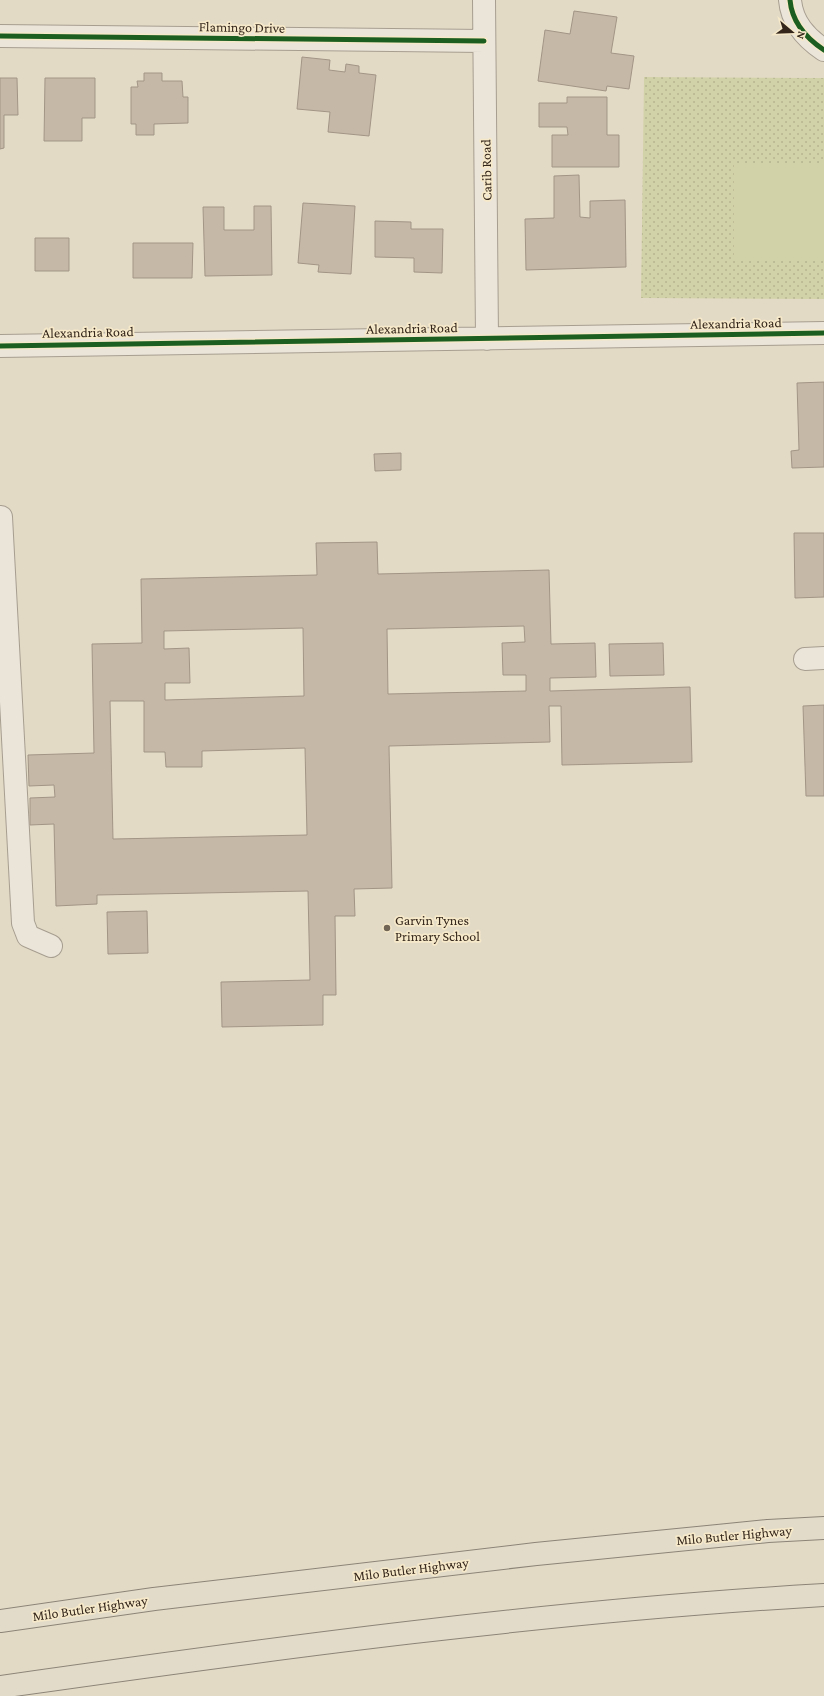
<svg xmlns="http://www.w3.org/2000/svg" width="824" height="1696" viewBox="0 0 824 1696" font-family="'Crimson Pro',serif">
  <defs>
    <pattern id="grass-dots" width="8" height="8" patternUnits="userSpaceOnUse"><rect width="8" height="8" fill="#d2d2a8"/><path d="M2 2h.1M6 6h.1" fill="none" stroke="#b5b490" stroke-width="1.8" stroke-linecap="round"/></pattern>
  </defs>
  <rect width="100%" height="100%" fill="#e3dac6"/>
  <path fill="url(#grass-dots)" d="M644 77 824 78V299L641 298Z"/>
  <path fill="#d2d2a8" d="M734 163H824V261H734Z"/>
  <path fill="#c6b8a7" stroke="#a29586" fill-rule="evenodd" d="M574 11 617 17 611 53 634 56 629 89 607 86 606 91 538 81 545 30 570 34Z
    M302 57 330 60 329 70 345 72 346 64 359 66V73L376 75 369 136 328 132 330 112 297 109Z
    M144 73H162V81H182L183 97H188V123L154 124V135H136V124H131V87H138L137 81H144Z
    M0 78H17L18 115H4V148L0 149Z
    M45 78H95V118H82V141H44Z
    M567 97H607V135H619V167H552V135H568L567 127H539V103H567Z
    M579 175 580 217 590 218V201L625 200 626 267 526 270 525 219 554 218V176Z
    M303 203 355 206 351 274 318 272 319 265 298 263Z
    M254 206H271L272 275 205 276 203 207H224V230H254Z
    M375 221 411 222V229H443L442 273 414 272V258L375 257Z
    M35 238H69V271H35Z
    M133 243H193L192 278H133Z
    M824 382V467L792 468 791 451 799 450 797 383Z
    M401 453V470L375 471 374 454Z
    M794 533H824V597L795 598Z
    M377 542 378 574 549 570 551 644 595 643 596 677 550 678V691L690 687 692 762 562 765 561 706H549L550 742 389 746 392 888 354 889 355 916H335L336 995H323V1025L222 1027 221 982 310 980 308 891 97 895V904L56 906 54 824 30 825V798L55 797 54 785 29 786 28 755 94 753 92 644 142 643 141 579 317 575 316 543ZM524 626 525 642 502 643 503 675H526V691L388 694 387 629ZM303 628 304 696 165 700V683H190L189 648 164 649V631ZM110 701H144V752H165L166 767H202V751L305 748 307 835 113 839Z
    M663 643 664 675 610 676 609 644Z
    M824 705V796H806L803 706Z
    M147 911 148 953 108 954 107 912Z"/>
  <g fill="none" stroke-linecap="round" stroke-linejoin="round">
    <g stroke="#a79e90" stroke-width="24">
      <path id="minor" d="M484 0 487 339
        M790 0C792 23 806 38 824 50
        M0 36 484 41
        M0 346 824 333
        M1 517 23 923 28 936 51 946
        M805 659 824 658"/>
    </g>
    <g stroke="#8c8477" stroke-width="24">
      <path id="major" d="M0 1621 154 1599 536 1554 768 1531 824 1528
        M0 1687C274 1648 548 1611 824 1595"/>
    </g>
    <use href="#minor" stroke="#eae4d9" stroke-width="22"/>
    <use href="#major" stroke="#e2dbc9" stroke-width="22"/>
    <g stroke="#f6e9ca" stroke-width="8">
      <path id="cycleway" d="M790 0C792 23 806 38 824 50
        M0 36 484 41
        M0 346 824 333"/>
    </g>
    <use href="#cycleway" stroke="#1b5e20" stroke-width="5"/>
  </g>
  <circle fill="#716556" stroke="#f6e9ca" stroke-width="1.5" cx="387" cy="928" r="4"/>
  <g text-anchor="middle" stroke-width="3.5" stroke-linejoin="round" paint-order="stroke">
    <g font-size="14" fill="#34261a" stroke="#f6e9ca">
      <text transform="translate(242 27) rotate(1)" y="5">Flamingo Drive</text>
      <text transform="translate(486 170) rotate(-91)" y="5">Carib Road</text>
      <text transform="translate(736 323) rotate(-1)" y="5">Alexandria Road</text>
      <text transform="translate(412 328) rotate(-1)" y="5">Alexandria Road</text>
      <text transform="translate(88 332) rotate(-1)" y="5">Alexandria Road</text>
      <text transform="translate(734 1535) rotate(-5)" y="5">Milo Butler Highway</text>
      <text transform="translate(411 1569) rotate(-7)" y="5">Milo Butler Highway</text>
      <text transform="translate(90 1608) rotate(-8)" y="5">Milo Butler Highway</text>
    </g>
    <g font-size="14" fill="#34261a" stroke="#f6e9ca" text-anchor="start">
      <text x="395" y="925">Garvin Tynes<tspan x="395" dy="16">Primary School</tspan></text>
    </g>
  </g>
  <g transform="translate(792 32) rotate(109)" stroke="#f6e9ca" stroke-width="3" paint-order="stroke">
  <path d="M0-3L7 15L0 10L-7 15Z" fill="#34261a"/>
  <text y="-6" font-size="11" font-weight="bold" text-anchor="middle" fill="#34261a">N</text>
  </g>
</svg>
